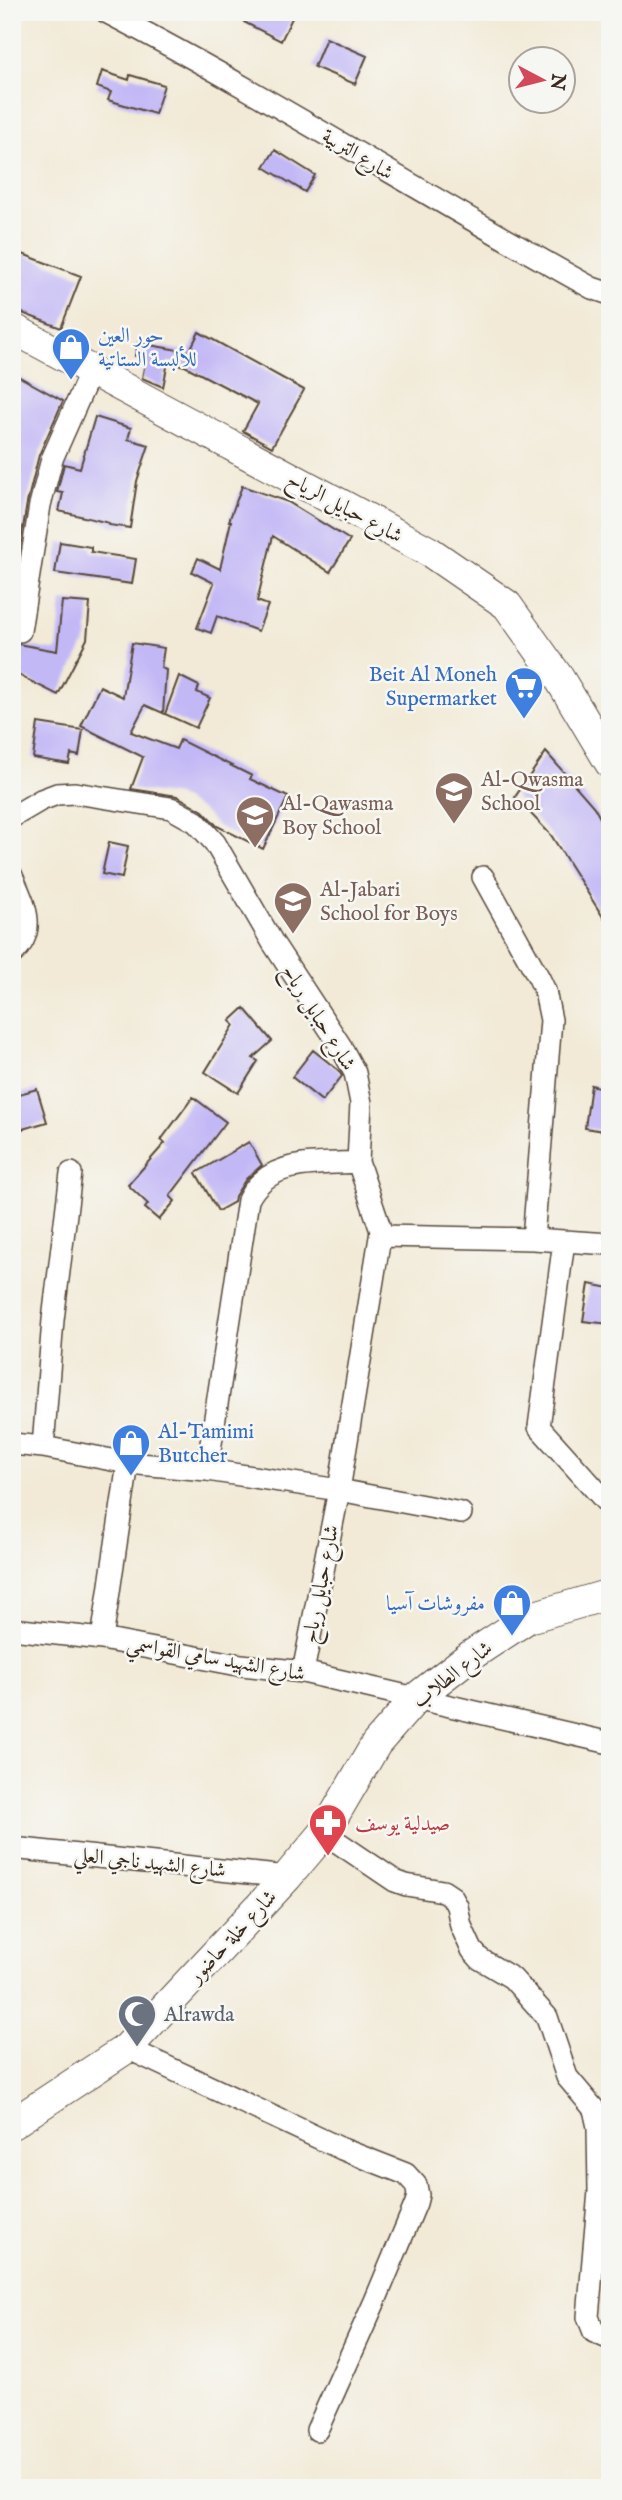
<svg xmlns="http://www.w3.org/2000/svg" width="622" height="2500" viewBox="0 0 622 2500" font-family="'IM FELL English',Amiri,serif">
  <rect width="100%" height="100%" fill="#f6f6f2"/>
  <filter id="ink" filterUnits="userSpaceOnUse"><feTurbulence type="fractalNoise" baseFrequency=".0143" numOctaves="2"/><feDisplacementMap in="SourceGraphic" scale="14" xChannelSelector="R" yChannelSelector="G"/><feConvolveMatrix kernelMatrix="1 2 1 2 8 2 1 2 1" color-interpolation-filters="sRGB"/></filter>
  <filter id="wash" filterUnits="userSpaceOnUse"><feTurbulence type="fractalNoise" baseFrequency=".00686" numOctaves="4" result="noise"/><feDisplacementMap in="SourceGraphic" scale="28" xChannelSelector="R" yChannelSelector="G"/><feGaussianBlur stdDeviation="1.57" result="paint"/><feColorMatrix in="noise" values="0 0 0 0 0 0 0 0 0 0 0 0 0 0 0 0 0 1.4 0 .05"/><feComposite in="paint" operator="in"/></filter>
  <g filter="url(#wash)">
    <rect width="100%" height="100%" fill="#f2ead7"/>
    <g id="blocks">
      <path fill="#c3b8f6" d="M249 12H285L293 16 281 41 244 22Z
        M326 38 367 56 355 84 314 67Z
        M102 71 129 80 130 75 164 85 155 114 108 100 111 92 97 87Z
        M275 150 315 175 305 192 264 167Z
        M12 250 81 276 61 328 12 309Z
        M199 332 304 390 272 447 243 431 258 404 185 366 168 362 163 387 142 378 146 358 135 356 138 343 189 352Z
        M18 376 63 401 39 455 27 503 17 565 12 564V385Z
        M95 417 131 428 128 439 149 445 137 481 130 528 109 525V523L59 511 63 493 57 492 64 464 80 468Z
        M242 486 288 502 350 540 330 572 273 536 257 601 268 605 258 631 217 616 211 633 197 628 214 583 192 572 198 558 220 569 231 521H229Z
        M60 542 91 547V552L136 559 132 584 55 573Z
        M62 601 90 603 87 639 58 695 12 672V643L57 651Z
        M132 643 164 648 161 668 166 670 163 713 145 705 131 732 176 749 180 740 252 776 250 779 288 797 263 849 217 826 203 811 177 796 131 789 143 757 81 726 100 686 123 697Z
        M179 676 199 686 197 692 210 698 196 728 165 714Z
        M38 723 83 730 79 756 71 754 69 764 33 758Z
        M546 752 594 807 610 836V928L551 835 515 797Z
        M109 842 128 846 122 878 102 874Z
        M244 1008 272 1041 253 1058 258 1061 238 1093 205 1072 234 1025 230 1021Z
        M313 1050 338 1070 342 1076 322 1101 292 1077Z
        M591 1085 610 1090V1132L585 1128Z
        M37 1089 47 1122 12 1132V1096Z
        M193 1097 226 1122 170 1196 175 1201 159 1220 145 1208 148 1204 128 1185 165 1143 161 1140Z
        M249 1142 262 1165 246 1179 235 1196 234 1202 218 1211 196 1173Z
        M589 1284 610 1288V1324L583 1321Z"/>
    </g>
  </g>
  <g filter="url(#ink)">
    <use href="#blocks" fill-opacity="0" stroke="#56473a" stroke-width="2"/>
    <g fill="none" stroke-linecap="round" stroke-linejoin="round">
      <g stroke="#56473a" stroke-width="24">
        <path id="street" d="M106 12C272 98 429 198 592 288L610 294
          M20 631 40 505 52 459 91 371
          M12 817 41 800 57 794 75 793 171 808 196 822 215 843 273 943 340 1045 355 1073 361 1103 358 1162 381 1231 339 1490 303 1672
          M12 876C24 904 39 930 12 954
          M483 877 539 978 545 991 551 1020 533 1239
          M381 1236 533 1239 610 1244
          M564 1241 539 1427 610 1506
          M12 1444 43 1447 128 1463 207 1470 339 1490 461 1513
          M43 1447 53 1320 71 1173
          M207 1470 248 1200C268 1158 318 1165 358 1162
          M12 1629 102 1639 233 1664 303 1672 610 1743
          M102 1639 128 1463
          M324 1833 395 1881 406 1885 443 1891 452 1897 457 1906 461 1926 472 1950 480 1959 512 1978 547 2017 567 2077 594 2109 598 2127 599 2191 588 2317 594 2332 610 2339
          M12 1848 287 1877
          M127 2048 342 2149 406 2174 416 2185 418 2195 416 2203 375 2301 317 2430"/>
      </g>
      <g stroke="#56473a" stroke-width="32">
        <path id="secondary" d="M12 328 430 552 507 605 559 678 610 763
          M12 2124 127 2048 287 1877 324 1833 376 1744 417 1697 470 1656 528 1618 610 1594"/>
      </g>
      <use href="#street" stroke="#fff" stroke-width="21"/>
      <use href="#secondary" stroke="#fff" stroke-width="30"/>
    </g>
  </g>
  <defs>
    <g id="shop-pin" transform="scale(2.0125)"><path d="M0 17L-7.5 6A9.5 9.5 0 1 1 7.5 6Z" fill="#3f7fe0" stroke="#f6f6f2"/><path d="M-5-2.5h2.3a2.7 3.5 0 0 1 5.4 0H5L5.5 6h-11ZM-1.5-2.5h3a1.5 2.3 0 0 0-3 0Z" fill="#fff"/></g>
    <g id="supermarket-pin" transform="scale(2.0125)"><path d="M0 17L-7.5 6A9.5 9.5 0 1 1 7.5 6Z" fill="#3f7fe0" stroke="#f6f6f2"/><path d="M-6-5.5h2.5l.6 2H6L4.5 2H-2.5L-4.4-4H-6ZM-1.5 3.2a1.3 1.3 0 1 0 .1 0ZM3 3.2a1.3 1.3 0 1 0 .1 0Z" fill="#fff"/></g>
    <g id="school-pin" transform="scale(2.0125)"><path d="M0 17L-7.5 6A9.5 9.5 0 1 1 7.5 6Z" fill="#8d6e63" stroke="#f6f6f2"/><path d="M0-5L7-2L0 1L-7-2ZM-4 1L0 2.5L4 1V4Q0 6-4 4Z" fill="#fff"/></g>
    <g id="pharmacy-pin" transform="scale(2.0125)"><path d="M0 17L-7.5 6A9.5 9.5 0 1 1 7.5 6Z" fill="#e0444e" stroke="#f6f6f2"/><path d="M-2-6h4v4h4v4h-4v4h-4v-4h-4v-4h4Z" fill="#fff"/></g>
    <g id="mosque-pin" transform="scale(2.0125)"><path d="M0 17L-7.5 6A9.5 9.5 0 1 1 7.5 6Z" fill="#6b7280" stroke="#f6f6f2"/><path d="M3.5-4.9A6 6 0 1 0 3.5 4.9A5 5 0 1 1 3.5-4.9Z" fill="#fff"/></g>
  </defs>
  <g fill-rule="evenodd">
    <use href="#shop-pin" x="71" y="347"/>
    <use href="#supermarket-pin" x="524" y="686"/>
    <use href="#school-pin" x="454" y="791"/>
    <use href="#school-pin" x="255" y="815"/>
    <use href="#school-pin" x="293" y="901"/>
    <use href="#shop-pin" x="131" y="1443"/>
    <use href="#shop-pin" x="512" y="1603"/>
    <use href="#pharmacy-pin" x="328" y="1823"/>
    <use href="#mosque-pin" x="137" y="2014"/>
  </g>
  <g text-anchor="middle" stroke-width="5" stroke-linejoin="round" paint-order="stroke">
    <g font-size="21" fill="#3b2a1e" stroke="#f6f6f2">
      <text transform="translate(358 154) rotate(31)" y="7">شارع التربية</text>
      <text transform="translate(345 507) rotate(28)" y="7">شارع حبايل الرياح</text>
      <text transform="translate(319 1017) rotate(58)" y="7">شارع حبايل رياح</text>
      <text transform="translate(320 1584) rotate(-79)" y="7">شارع حبايل رياح</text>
      <text transform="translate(216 1658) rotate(10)" y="7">شارع الشهيد سامي القواسمي</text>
      <text transform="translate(452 1674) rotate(-38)" y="7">شارع الطلاب</text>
      <text transform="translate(150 1862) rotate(6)" y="7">شارع الشهيد ناجي العلي</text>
      <text transform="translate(232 1936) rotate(-47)" y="7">شارع خلة حاضور</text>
    </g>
    <g font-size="21" fill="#366cbe" stroke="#f6f6f2" text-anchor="start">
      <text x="98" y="342">حور العين<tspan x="98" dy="24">للألبسة الستاتية</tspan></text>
      <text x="497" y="681" text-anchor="end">Beit Al Moneh<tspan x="497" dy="24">Supermarket</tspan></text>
      <text x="158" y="1438">Al-Tamimi<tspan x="158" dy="24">Butcher</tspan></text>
      <text x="485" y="1610" text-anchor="end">مفروشات آسيا</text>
    </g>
    <g font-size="21" fill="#785e54" stroke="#f6f6f2" text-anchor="start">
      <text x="481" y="786">Al-Qwasma<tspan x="481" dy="24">School</tspan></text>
      <text x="282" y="810">Al-Qawasma<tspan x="282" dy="24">Boy School</tspan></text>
      <text x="320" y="896">Al-Jabari<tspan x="320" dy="24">School for Boys</tspan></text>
    </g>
    <g font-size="21" fill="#be3a42" stroke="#f6f6f2" text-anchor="start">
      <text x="355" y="1830">صيدلية يوسف</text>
    </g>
    <g font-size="21" fill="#5b616d" stroke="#f6f6f2" text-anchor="start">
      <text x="164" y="2021">Alrawda</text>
    </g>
  </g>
  <rect width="622" height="2500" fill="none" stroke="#f6f6f2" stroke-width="42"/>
  <g transform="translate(542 80) rotate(97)"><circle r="33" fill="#f6f6f2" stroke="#aba49d" stroke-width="2"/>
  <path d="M0-5L12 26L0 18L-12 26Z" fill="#d1495b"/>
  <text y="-10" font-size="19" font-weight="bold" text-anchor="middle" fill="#3b2a1e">N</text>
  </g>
</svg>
